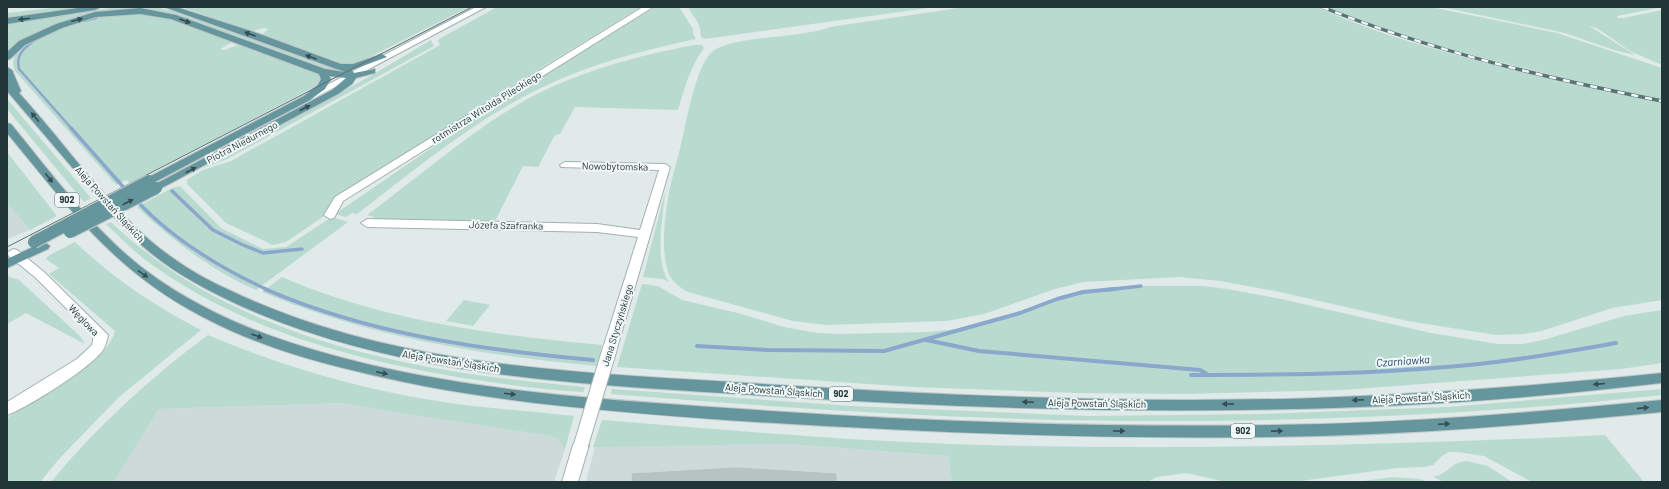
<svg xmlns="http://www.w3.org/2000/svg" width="1669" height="489" viewBox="0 0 1669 489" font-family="Barlow,sans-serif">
  <rect width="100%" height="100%" fill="#e0eae9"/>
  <path fill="#ced9d9" d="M7 203 30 230 7 239Z
    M344 403 393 412 551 436 558 439 565 449 554 482H114L159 409Z
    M788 444 948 456 952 482H586L595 446Z"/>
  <path fill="#b9dacf" d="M60 7H99L7 19V13Z
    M155 7 186 14 343 71 339 73 175 15 142 9 83 17 7 53V23L110 8Z
    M181 7H469L358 63 348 65 262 35 268 29 265 28 252 31Z
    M474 7H477L362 63Z
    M497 7H641L544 66 338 198 327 214 286 242 273 245 226 223 187 184V180L203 170 231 161 440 45 438 41 439 39Z
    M655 7H679L693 29V34L696 39C644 50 593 63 545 86 476 118 417 168 357 214L352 213 346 217 335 214 481 114Z
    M688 7H935L705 39 701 37C700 19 695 21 688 7Z
    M965 7H1317C1378 35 1443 52 1508 68 1559 81 1610 93 1662 102V300L1612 308 1542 331 1524 334 1496 335 1408 321 1275 291 1220 281 1179 277 1083 282 1055 289 984 314 946 321 827 325 793 321 688 292C678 286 669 280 667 268 661 245 665 216 669 193 672 178 676 163 680 149 686 125 695 67 712 52 731 35 801 39 830 27Z
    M1325 7H1431L1557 33 1662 68V100C1614 91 1567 79 1520 67 1454 51 1388 33 1325 7Z
    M1442 7H1662L1617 16 1618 18H1623L1662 10V65L1630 51 1597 28 1589 26 1635 55 1614 50 1565 33Z
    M134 13 167 18 232 41 231 43 220 49 224 50 241 44 319 74 322 77V83L130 183 126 180 116 185 15 71C1 41 73 22 94 17 107 14 121 14 134 13Z
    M431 40 434 46 227 159 201 169 374 74Z
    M694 45H702L704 48C690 67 685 87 678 110L575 107 560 134 555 135 538 167 523 166 495 221 374 220V217L367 215C419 177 468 133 524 101 576 72 636 56 694 45Z
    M346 80 344 84 140 194 138 191Z
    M320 86 310 93 133 186 132 185Z
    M7 99 91 198 84 202 7 109Z
    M7 152 57 216 30 230 7 203Z
    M180 186 221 228 263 249 286 247 332 217 348 222 256 290C211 270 173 241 137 207L172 188Z
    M665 192C663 218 654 260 669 282L663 279 643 277Z
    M111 222C235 341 419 373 585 387L583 392C543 390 503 384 463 378 353 360 243 330 151 264 135 253 121 238 106 224Z
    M75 242C113 278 154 306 201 330L119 397 59 459 40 482 7 481V418C38 398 106 365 115 331L49 274 59 268 46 259 48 256Z
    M7 276 19 280 81 337 85 344 26 313 7 324Z
    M282 277C384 321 493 335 602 345L597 366C482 355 369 337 262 292Z
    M642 284 658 286 682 300 738 313 784 327 817 333 839 334 929 332 966 328 996 320 1059 298 1109 287 1131 286H1203L1227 289 1281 299 1431 333 1498 344H1523L1543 340 1624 316 1662 310V363L1621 369 1342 390 1185 394 1076 393 913 387 617 367Z
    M464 300 490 305 473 326 446 321Z
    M208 335C285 368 367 391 450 403 492 409 533 411 574 416L565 449 558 439 551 436 393 412 344 403 159 409 114 482H51C97 426 150 378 208 335Z
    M612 389 851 406 1088 416 1260 414 1448 407 1662 389V395C1450 418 1236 425 1023 419 885 415 748 405 611 394Z
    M602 420C729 430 857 442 984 445 1191 450 1398 445 1605 435L1644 482H1532L1484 456 1458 452H1449L1442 456 1433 465 1425 467 1397 468 1293 482H1226L1186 473 1157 477 1147 482H952L948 456 788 444 593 447Z
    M1467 461 1488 466 1512 482H1444L1433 477C1451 473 1448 463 1467 461Z
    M1392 477 1420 479 1427 482H1357Z"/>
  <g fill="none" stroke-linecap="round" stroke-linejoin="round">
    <path stroke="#8aa8cc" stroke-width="2.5" d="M84 21 96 18
      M37 39C26 46 15 54 19 69L72 129"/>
    <path stroke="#8aa8cc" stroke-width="3.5" d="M71 128 126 190
      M172 191 213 230 243 245 263 253 302 249
      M136 200C172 239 220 268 268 290
      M1106 290 1141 286"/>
    <path stroke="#8aa8cc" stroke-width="4" d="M265 289C368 334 482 350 593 360
      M926 340 979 351 1200 370 1207 374
      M697 346 768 350 884 351 1020 313 1057 299 1083 292 1115 289
      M1191 375C1293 375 1395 374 1496 362 1537 357 1576 350 1616 343"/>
  </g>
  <path fill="#b5c4c3" stroke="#b2c3c2" d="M736 468 836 474V482H633L632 474Z"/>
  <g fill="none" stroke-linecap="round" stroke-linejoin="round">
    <g stroke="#a3b0b1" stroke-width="2">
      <path id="minor" d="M476 7H486L314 98 311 99 306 96Z
        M643 7H653L343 201 334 218 330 219 324 215 335 197Z
        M565 162 665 164 670 167 617 348 615 352 610 353 605 352 603 348 638 237 597 232 367 227 361 223 367 219 597 224 640 230 659 170 561 167 560 165Z
        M13 249 17 250 44 272 108 335C107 340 106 345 103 350 92 367 27 408 7 415V402L77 359 92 345 94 336 36 278 9 256 7 253Z
        M581 439 586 441 589 445 578 482H562L573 445 576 441Z"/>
    </g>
    <g stroke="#c1c7c8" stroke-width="2">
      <path id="major" d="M85 7 99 8 95 10 7 24V18Z
        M164 7H176L254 32 341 64H353L382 54 387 57 352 70 354 73 375 69V73L356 78 352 84 338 94 156 191 152 190 150 188 152 186 332 90 346 78 329 76 331 79 325 89 310 100 153 183H145L143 181 145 179 304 96 318 85 321 79 319 74 171 19 140 14 96 17 62 28 25 45 10 59 7 60V52L19 41 56 24 95 12 140 8 176 15 325 69 345 72Z
        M7 67 12 70 21 91 19 93C62 140 99 194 146 237 170 258 198 276 227 289 388 367 571 372 747 383 935 395 1125 404 1314 398 1430 394 1546 385 1662 373V383C1583 392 1504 400 1425 404 1206 416 987 410 768 396 591 384 406 380 241 306 197 286 156 263 123 227L7 91Z
        M7 123 11 124C51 173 90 226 140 266 163 284 188 299 214 312 265 337 317 352 371 365 488 392 608 400 727 408 925 422 1123 429 1322 424 1435 421 1549 411 1662 400V412C1549 423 1435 433 1321 436 1122 441 923 433 725 420 605 411 485 402 368 374 311 361 256 345 203 317 114 271 69 208 7 133Z
        M44 242 50 246 48 249 7 268V259Z"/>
    </g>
    <use href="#minor" fill="#fff" fill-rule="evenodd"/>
    <use href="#major" fill="#66969d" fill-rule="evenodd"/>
    <path stroke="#5c7275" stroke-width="1" d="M7 247 472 7"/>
    <g stroke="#5c7275" stroke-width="3.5">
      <path id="rail" d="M1322 7C1432 51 1546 78 1662 101"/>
    </g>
    <use href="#rail" stroke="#f0f7f6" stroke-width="2.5" stroke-dasharray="7" stroke-linecap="butt"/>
    <g stroke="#a3b0b1" stroke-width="16" stroke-linecap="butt">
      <path id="minor-bridge" d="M581 445 610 348"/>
    </g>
    <g stroke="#c1c7c8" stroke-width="14" stroke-linecap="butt">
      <path id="major-bridge" d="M70 232 156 188
        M34 242 149 181"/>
    </g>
    <use href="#minor-bridge" stroke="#fff" stroke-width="14"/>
    <use href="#major-bridge" stroke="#66969d" stroke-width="12"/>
  </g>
  <defs><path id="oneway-solid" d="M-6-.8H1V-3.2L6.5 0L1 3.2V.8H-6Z"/></defs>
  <g fill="#324e52">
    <use href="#oneway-solid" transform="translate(24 19) rotate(173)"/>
    <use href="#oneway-solid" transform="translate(77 20) rotate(-15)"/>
    <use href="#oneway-solid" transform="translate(185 21) rotate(20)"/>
    <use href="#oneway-solid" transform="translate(250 34) rotate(-160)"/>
    <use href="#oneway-solid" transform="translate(311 57) rotate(-159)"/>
    <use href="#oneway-solid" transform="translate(305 108) rotate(-28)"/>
    <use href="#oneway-solid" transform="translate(35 117) rotate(-130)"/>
    <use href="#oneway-solid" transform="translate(191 170) rotate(-28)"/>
    <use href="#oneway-solid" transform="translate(49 178) rotate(52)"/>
    <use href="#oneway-solid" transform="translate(128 202) rotate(-27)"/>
    <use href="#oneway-solid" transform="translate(143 274) rotate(35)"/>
    <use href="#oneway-solid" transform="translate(257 336) rotate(20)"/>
    <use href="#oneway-solid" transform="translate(382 373) rotate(12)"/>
    <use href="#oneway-solid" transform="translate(1599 384) rotate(175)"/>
    <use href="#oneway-solid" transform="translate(510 394) rotate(7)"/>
    <use href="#oneway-solid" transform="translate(1358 400) rotate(178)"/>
    <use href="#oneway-solid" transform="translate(1028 402) rotate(-178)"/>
    <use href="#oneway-solid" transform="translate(1228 404) rotate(179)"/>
    <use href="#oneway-solid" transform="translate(1643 408) rotate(-6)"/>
    <use href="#oneway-solid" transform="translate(1444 424) rotate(-3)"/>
    <use href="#oneway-solid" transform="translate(1119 431)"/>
    <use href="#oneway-solid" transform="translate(1277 431) rotate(-1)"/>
  </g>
  <g text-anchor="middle" stroke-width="4" stroke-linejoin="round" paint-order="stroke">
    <g fill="#f0f7f6" stroke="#5f7072" stroke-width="1">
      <rect x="55" y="193" width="24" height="14" rx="3"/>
      <rect x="829" y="387" width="24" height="14" rx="3"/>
      <rect x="1231" y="424" width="24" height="14" rx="3"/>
    </g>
    <g font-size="9" font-weight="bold" fill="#213639">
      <text x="67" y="203">902</text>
      <text x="841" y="397">902</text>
      <text x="1243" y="434">902</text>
    </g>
    <g font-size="10" fill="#213639" stroke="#f0f7f6">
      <text transform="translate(486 107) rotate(-32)" y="4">rotmistrza Witolda Pileckiego</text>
      <text transform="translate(242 142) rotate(-28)" y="4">Piotra Niedurnego</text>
      <text transform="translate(615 166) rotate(1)" y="4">Nowobytomska</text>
      <text transform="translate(110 204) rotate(48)" y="4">Aleja Powstań Śląskich</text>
      <text transform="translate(506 225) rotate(1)" y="4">Józefa Szafranka</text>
      <text transform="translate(84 320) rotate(46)" y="4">Węglowa</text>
      <text transform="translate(617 325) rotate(-73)" y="4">Jana Styczyńskiego</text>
      <text transform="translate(451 361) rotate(9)" y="4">Aleja Powstań Śląskich</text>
      <text transform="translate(774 390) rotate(4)" y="4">Aleja Powstań Śląskich</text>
      <text transform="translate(1421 397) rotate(-3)" y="4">Aleja Powstań Śląskich</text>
      <text transform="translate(1097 403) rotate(1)" y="4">Aleja Powstań Śląskich</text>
    </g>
    <g font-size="11" font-style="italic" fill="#1f4471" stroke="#f0f7f6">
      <text transform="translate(1403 361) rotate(-4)" y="4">Czarniawka</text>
    </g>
  </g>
  <rect width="1669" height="489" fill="none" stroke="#213639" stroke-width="16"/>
</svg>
